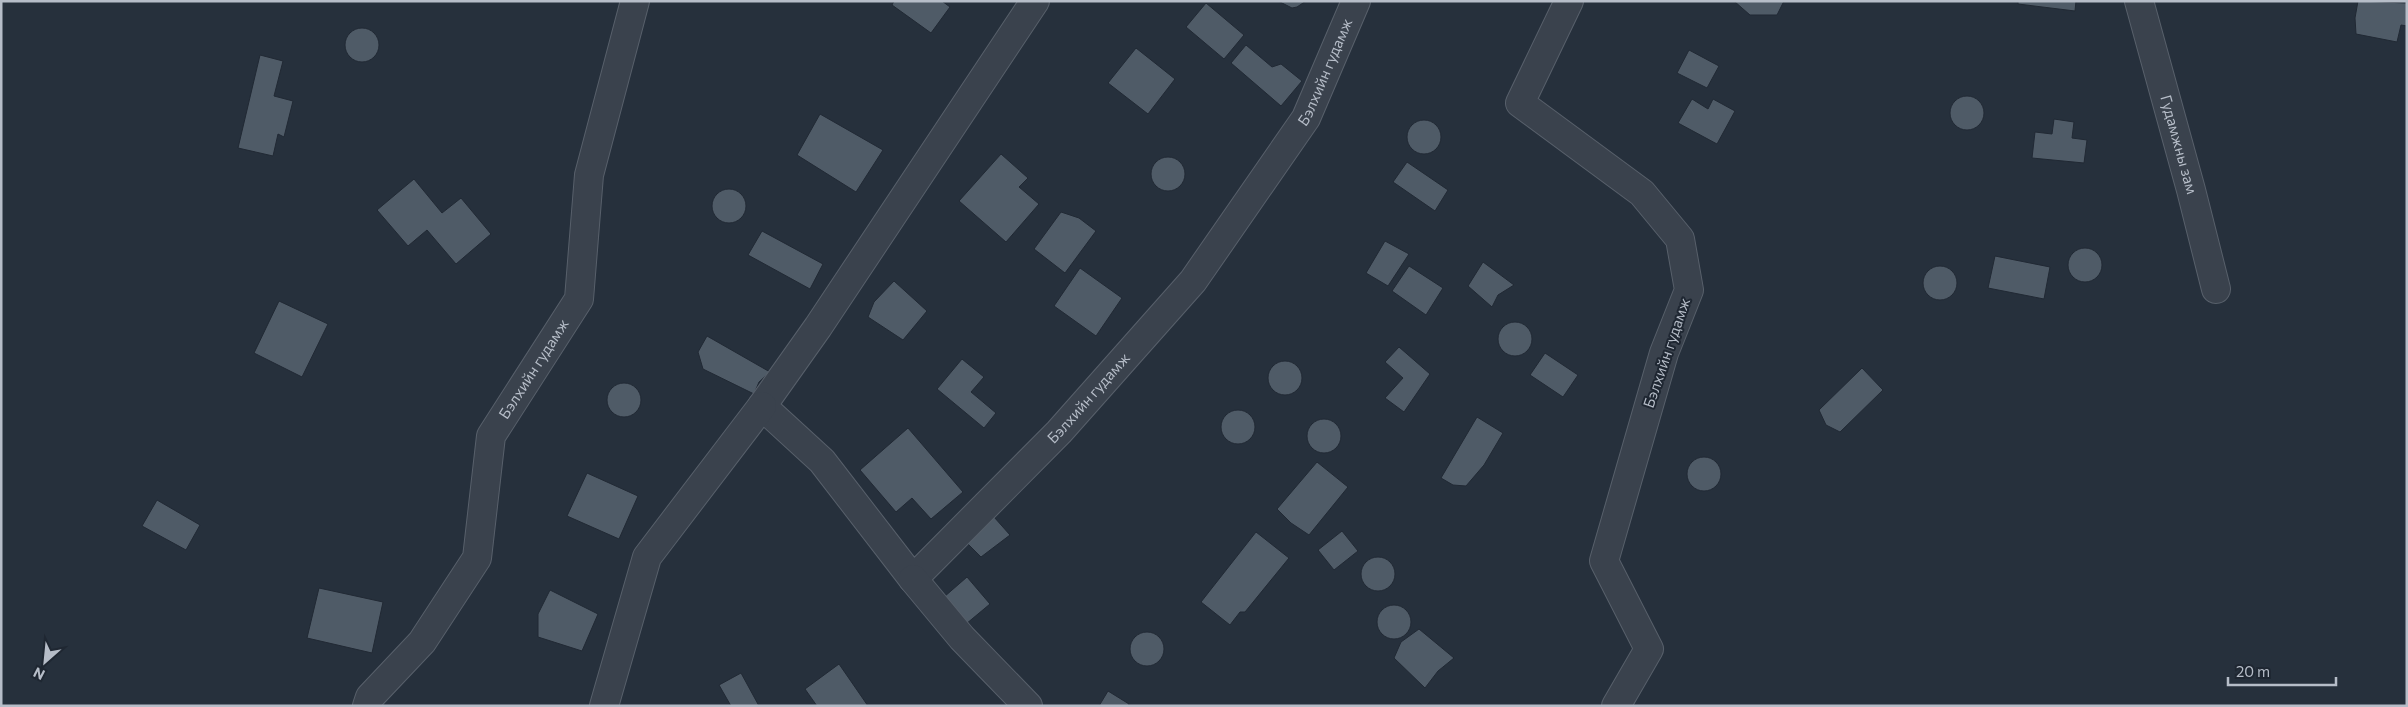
<svg xmlns="http://www.w3.org/2000/svg" width="2408" height="707" viewBox="0 0 2408 707" font-family="Commissioner,sans-serif">
  <rect width="100%" height="100%" fill="#26303c"/>
  <path fill="#4f5b67" stroke="#212934" d="M894 1H942L950 7 931 33 892 5Z
    M1278 1H1306L1297 7 1292 8Z
    M1734 1H1784L1777 15H1750Z
    M2018 1H2076L2075 11 2018 4Z
    M2358 1 2407 3V26L2401 25 2397 42 2356 34 2355 18Z
    M1206 3 1244 35 1224 59 1186 27Z
    M345 45a17 17 0 1 1 34 0a17 17 0 1 1-34 0Z
    M1246 45 1272 67 1281 64 1302 81 1281 106 1231 63Z
    M1136 48 1175 79 1148 114 1108 83Z
    M1689 50 1719 66 1707 88 1677 73Z
    M260 55 283 61 274 96 293 101 284 137 278 134 273 156 238 148Z
    M1950 113a17 17 0 1 1 34 0a17 17 0 1 1-34 0Z
    M1692 99 1708 109 1713 99 1735 111 1717 144 1678 123Z
    M820 114 883 150 856 192 797 155Z
    M2054 119 2074 122 2072 138 2087 140 2084 163 2032 158 2035 132 2052 134Z
    M1407 137a17 17 0 1 1 34 0a17 17 0 1 1-34 0Z
    M1001 154 1028 178 1019 187 1039 204 1006 242 959 201Z
    M1151 174a17 17 0 1 1 34 0a17 17 0 1 1-34 0Z
    M1407 162 1448 190 1435 211 1393 182Z
    M414 179 442 213 461 198 491 234 456 264 427 230 408 246 377 210Z
    M712 206a17 17 0 1 1 34 0a17 17 0 1 1-34 0Z
    M1061 212 1079 218 1096 231 1065 273 1034 249Z
    M762 231 823 264 810 289 748 255Z
    M1385 241 1409 254 1388 286 1366 273Z
    M2068 265a17 17 0 1 1 34 0a17 17 0 1 1-34 0Z
    M1995 256 2050 267 2044 299 1988 288Z
    M1483 262 1514 285 1498 295 1492 307 1468 286Z
    M1923 283a17 17 0 1 1 34 0a17 17 0 1 1-34 0Z
    M1409 266 1443 288 1426 315 1392 291Z
    M1080 268 1122 298 1096 336 1054 306Z
    M894 281 927 311 903 340 868 317 874 302Z
    M279 301 328 324 302 377 254 353Z
    M1498 339a17 17 0 1 1 34 0a17 17 0 1 1-34 0Z
    M707 336 770 372 759 382 754 394 703 369 698 352Z
    M1399 347 1430 374 1404 412 1385 398 1403 378 1385 362Z
    M1545 353 1578 375 1563 397 1530 375Z
    M962 359 984 377 971 392 996 413 984 428 937 389Z
    M1268 378a17 17 0 1 1 34 0a17 17 0 1 1-34 0Z
    M1862 368 1883 390 1840 432 1826 425 1819 410Z
    M607 400a17 17 0 1 1 34 0a17 17 0 1 1-34 0Z
    M1221 427a17 17 0 1 1 34 0a17 17 0 1 1-34 0Z
    M1477 417 1503 433 1484 465 1466 486 1453 485 1441 478Z
    M1307 436a17 17 0 1 1 34 0a17 17 0 1 1-34 0Z
    M908 428 963 492 931 519 912 498 896 512 860 470Z
    M1687 474a17 17 0 1 1 34 0a17 17 0 1 1-34 0Z
    M1317 462 1348 487 1309 535 1291 523 1277 509Z
    M587 473 638 496 619 539 567 516Z
    M157 500 200 525 186 550 142 526Z
    M994 517 1010 535 981 557 967 543Z
    M1342 531 1358 551 1334 570 1318 550Z
    M1256 532 1289 558 1245 612H1240L1230 625 1201 602Z
    M1361 574a17 17 0 1 1 34 0a17 17 0 1 1-34 0Z
    M967 577 990 604 966 624 944 597Z
    M319 588 383 602 372 653 307 638Z
    M550 590 598 614 582 651 538 637V614Z
    M1377 622a17 17 0 1 1 34 0a17 17 0 1 1-34 0Z
    M1419 629 1454 658 1438 671 1425 688 1394 658 1401 642Z
    M1130 649a17 17 0 1 1 34 0a17 17 0 1 1-34 0Z
    M839 664 868 706H817L805 689Z
    M741 673 759 706H731L719 685Z
    M1108 691 1129 704 1128 706H1099Z"/>
  <g fill="none" stroke-linecap="round" stroke-linejoin="round">
    <g stroke="#58606b" stroke-width="30">
      <g id="street">
        <path id="s1" d="M1035 1 818 327 762 406 822 461 913 579 1059 432 1193 281 1306 118 1356 1"/>
        <path d="M1569 1 1520 103 1642 193 1680 239 1689 290 1664 353 1604 561 1649 649 1616 706"/>
        <path id="s2" d="M2139 1 2191 190 2216 289"/>
        <path d="M913 579 962 638 1028 706"/>
        <path id="s3" d="M367 706 370 697 422 642 477 558 491 436 579 299 589 175 635 1"/>
        <path d="M604 706 647 557 762 406"/>
      </g>
    </g>
    <use href="#street" stroke="#3a424d" stroke-width="28"/>
  </g>
  <g text-anchor="middle" stroke-width="4" stroke-linejoin="round" paint-order="stroke">
    <g font-size="15" fill="#b6bdc8" stroke="#1f2732">
      <text dy="5" stroke="none"><textPath href="#s1" startOffset="1376">Бэлхийн гудамж</textPath></text>
      <text dy="5" stroke="none"><textPath href="#s2" startOffset="149">Гудамжны зам</textPath></text>
      <text transform="translate(1667 353) rotate(-71)" y="5">Бэлхийн гудамж</text>
      <text dy="5" stroke="none"><textPath href="#s3" startOffset="388">Бэлхийн гудамж</textPath></text>
      <text dy="5" stroke="none"><textPath href="#s1" startOffset="971">Бэлхийн гудамж</textPath></text>
    </g>
  </g>
  <rect width="2408" height="707" fill="none" stroke="#b6bdc8" stroke-width="5"/>
  <g transform="translate(45 662) rotate(207)" stroke="#1f2732" stroke-width="4" paint-order="stroke">
  <path d="M0-4L9 19L0 12L-9 19Z" fill="#b6bdc8"/>
  <text y="-8" font-size="14" font-weight="bold" text-anchor="middle" fill="#b6bdc8">N</text>
  </g>
  <path d="M2228 677v8h108v-8" fill="none" stroke="#b6bdc8" stroke-width="2.5"/>
  <text x="2236" y="677" font-size="15" fill="#b6bdc8" stroke="#1f2732" stroke-width="4" paint-order="stroke">20 m</text>
</svg>
